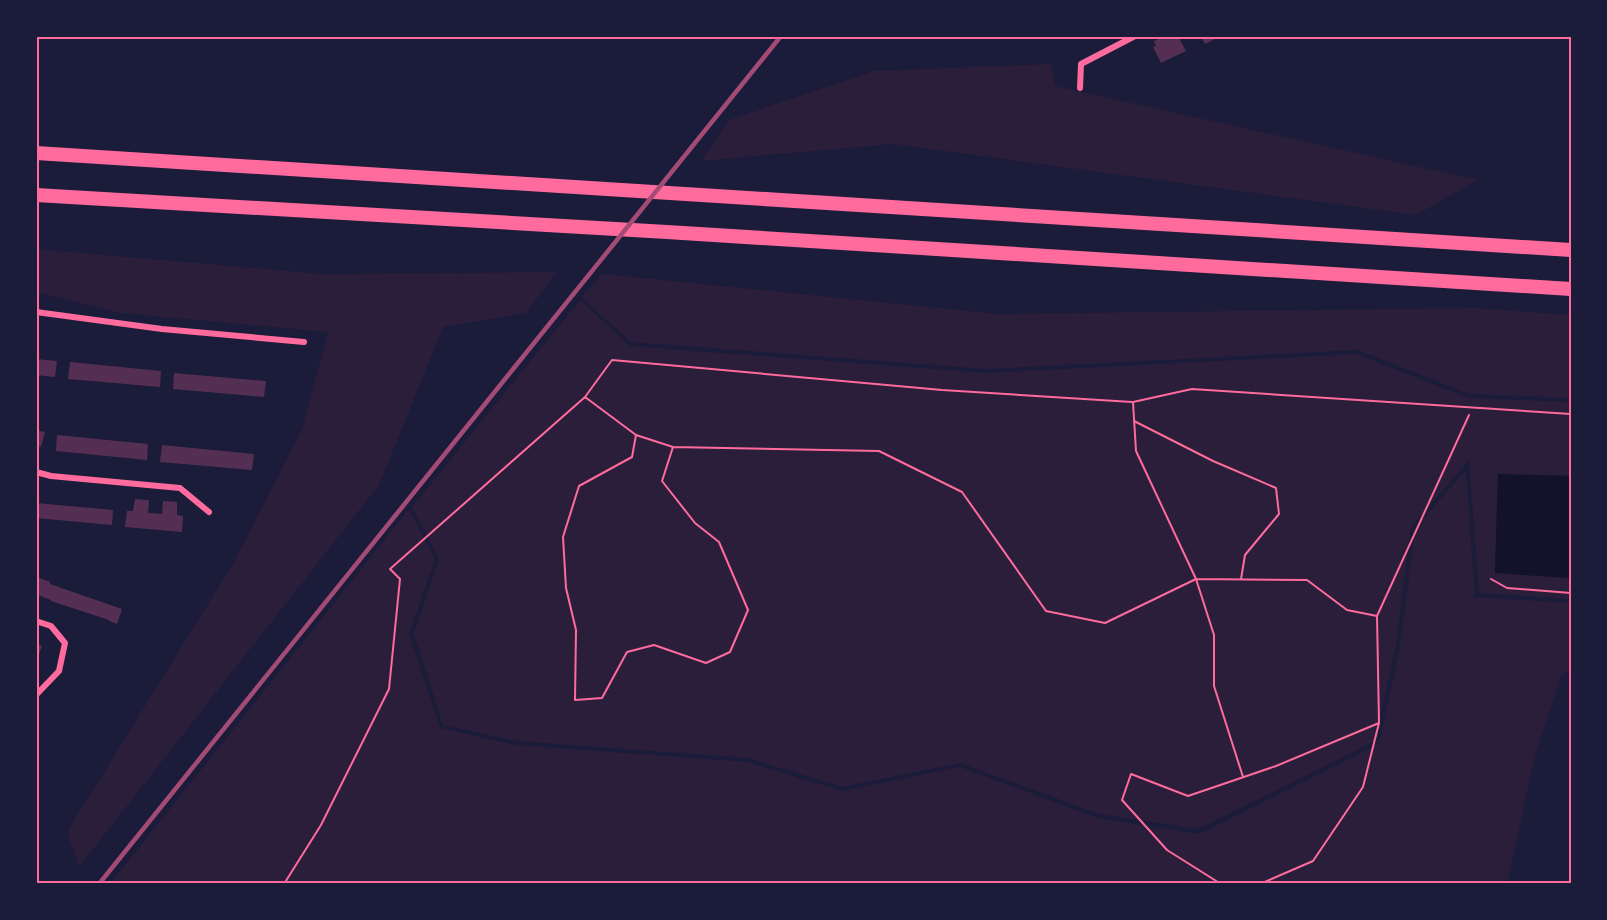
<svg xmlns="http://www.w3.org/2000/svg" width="1607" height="920" viewBox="0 0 1607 920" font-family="'Space Grotesk',sans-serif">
  <rect width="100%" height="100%" fill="#1b1b3a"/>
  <path fill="#2a1e3b" d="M1051 64 1055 86 1478 180 1416 215 893 144 701 161 729 120 874 71Z
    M36 249 321 274 557 272 526 313 443 327 379 485 79 867 67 832 234 562 302 429 328 332 121 313 36 292Z
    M603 274 998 314 1475 308 1571 315V398L1469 394 1358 350 986 369 631 342 581 297Z
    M580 300 630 346 986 373 1357 354 1468 398 1571 402V476L1498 475 1495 573 1571 578V599L1479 593 1469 460 1411 527 1396 645 1375 741 1198 829 1099 814 960 763 842 787 748 758 516 741 443 725 414 634 439 559 412 507Z
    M1466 470 1475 597 1571 603V668L1561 676 1535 756 1507 884H110L409 509 435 559 409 634 440 728 516 745 747 762 842 791 960 767 1098 818 1199 834 1379 744 1400 646 1415 528Z"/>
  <path fill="#12122b" d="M1498 474 1571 476V578L1495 573Z"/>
  <path fill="#542f53" d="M1165 36H1178L1186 51 1161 63 1153 47 1156 46 1154 41Z
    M1201 36H1221L1205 44Z
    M36 359 57 361 55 377 36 375Z
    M70 362 161 371 160 387 68 379Z
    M174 373 266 381 264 397 173 389Z
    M36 430 45 432 41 447 36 446Z
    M57 435 148 444 147 460 56 451Z
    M162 445 254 454 252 470 160 462Z
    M135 499 149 500 148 513 162 514 163 501 177 502V515L183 516 182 532 125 527 127 511H133Z
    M36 503 113 510 112 525 36 518Z
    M37 577 50 582V584L122 609 117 624 109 621V620L51 601V600L36 594Z
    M36 643 42 646 36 663Z"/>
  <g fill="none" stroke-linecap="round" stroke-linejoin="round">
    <path stroke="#ff6b9d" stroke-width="2" d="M585 397 612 360 942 390 1132 402
      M1134 421 1213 461 1276 488 1279 514 1245 555 1241 579
      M636 435 673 447
      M1491 579 1507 588 1571 593
      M1243 777 1214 686V635L1196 579 1136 451 1133 402 1192 389 1571 414
      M284 884 321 825 389 689 400 579 390 569 585 397 636 435 632 457 579 486 563 537 566 588 576 630 575 700 602 698 627 652 654 645 706 663 730 652 748 610 719 542 695 523 662 481 673 447 879 451 962 492 1046 611 1105 623 1196 579 1307 580 1347 610 1377 616
      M1221 884 1167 850 1122 800 1131 774 1188 796 1276 766 1379 723
      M1260 884 1313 861 1363 787 1379 723 1377 616 1469 415"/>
    <path stroke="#ff6b9d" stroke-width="6" d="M1080 88 1081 64 1135 36
      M36 312 162 329 304 342
      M36 472 51 476 180 488 209 512
      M36 621 51 626 65 643 59 671 36 695"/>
    <path stroke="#ff6b9d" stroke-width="14" d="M36 153 1571 250
      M36 195 667 232 1571 289"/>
    <path stroke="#a44b75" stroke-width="4.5" d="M99 884 781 36"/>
  </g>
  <rect width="1607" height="920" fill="none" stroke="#1b1b3a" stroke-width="75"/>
  <rect x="38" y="38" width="1532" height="844" fill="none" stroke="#ff6b9d" stroke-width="2"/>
</svg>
